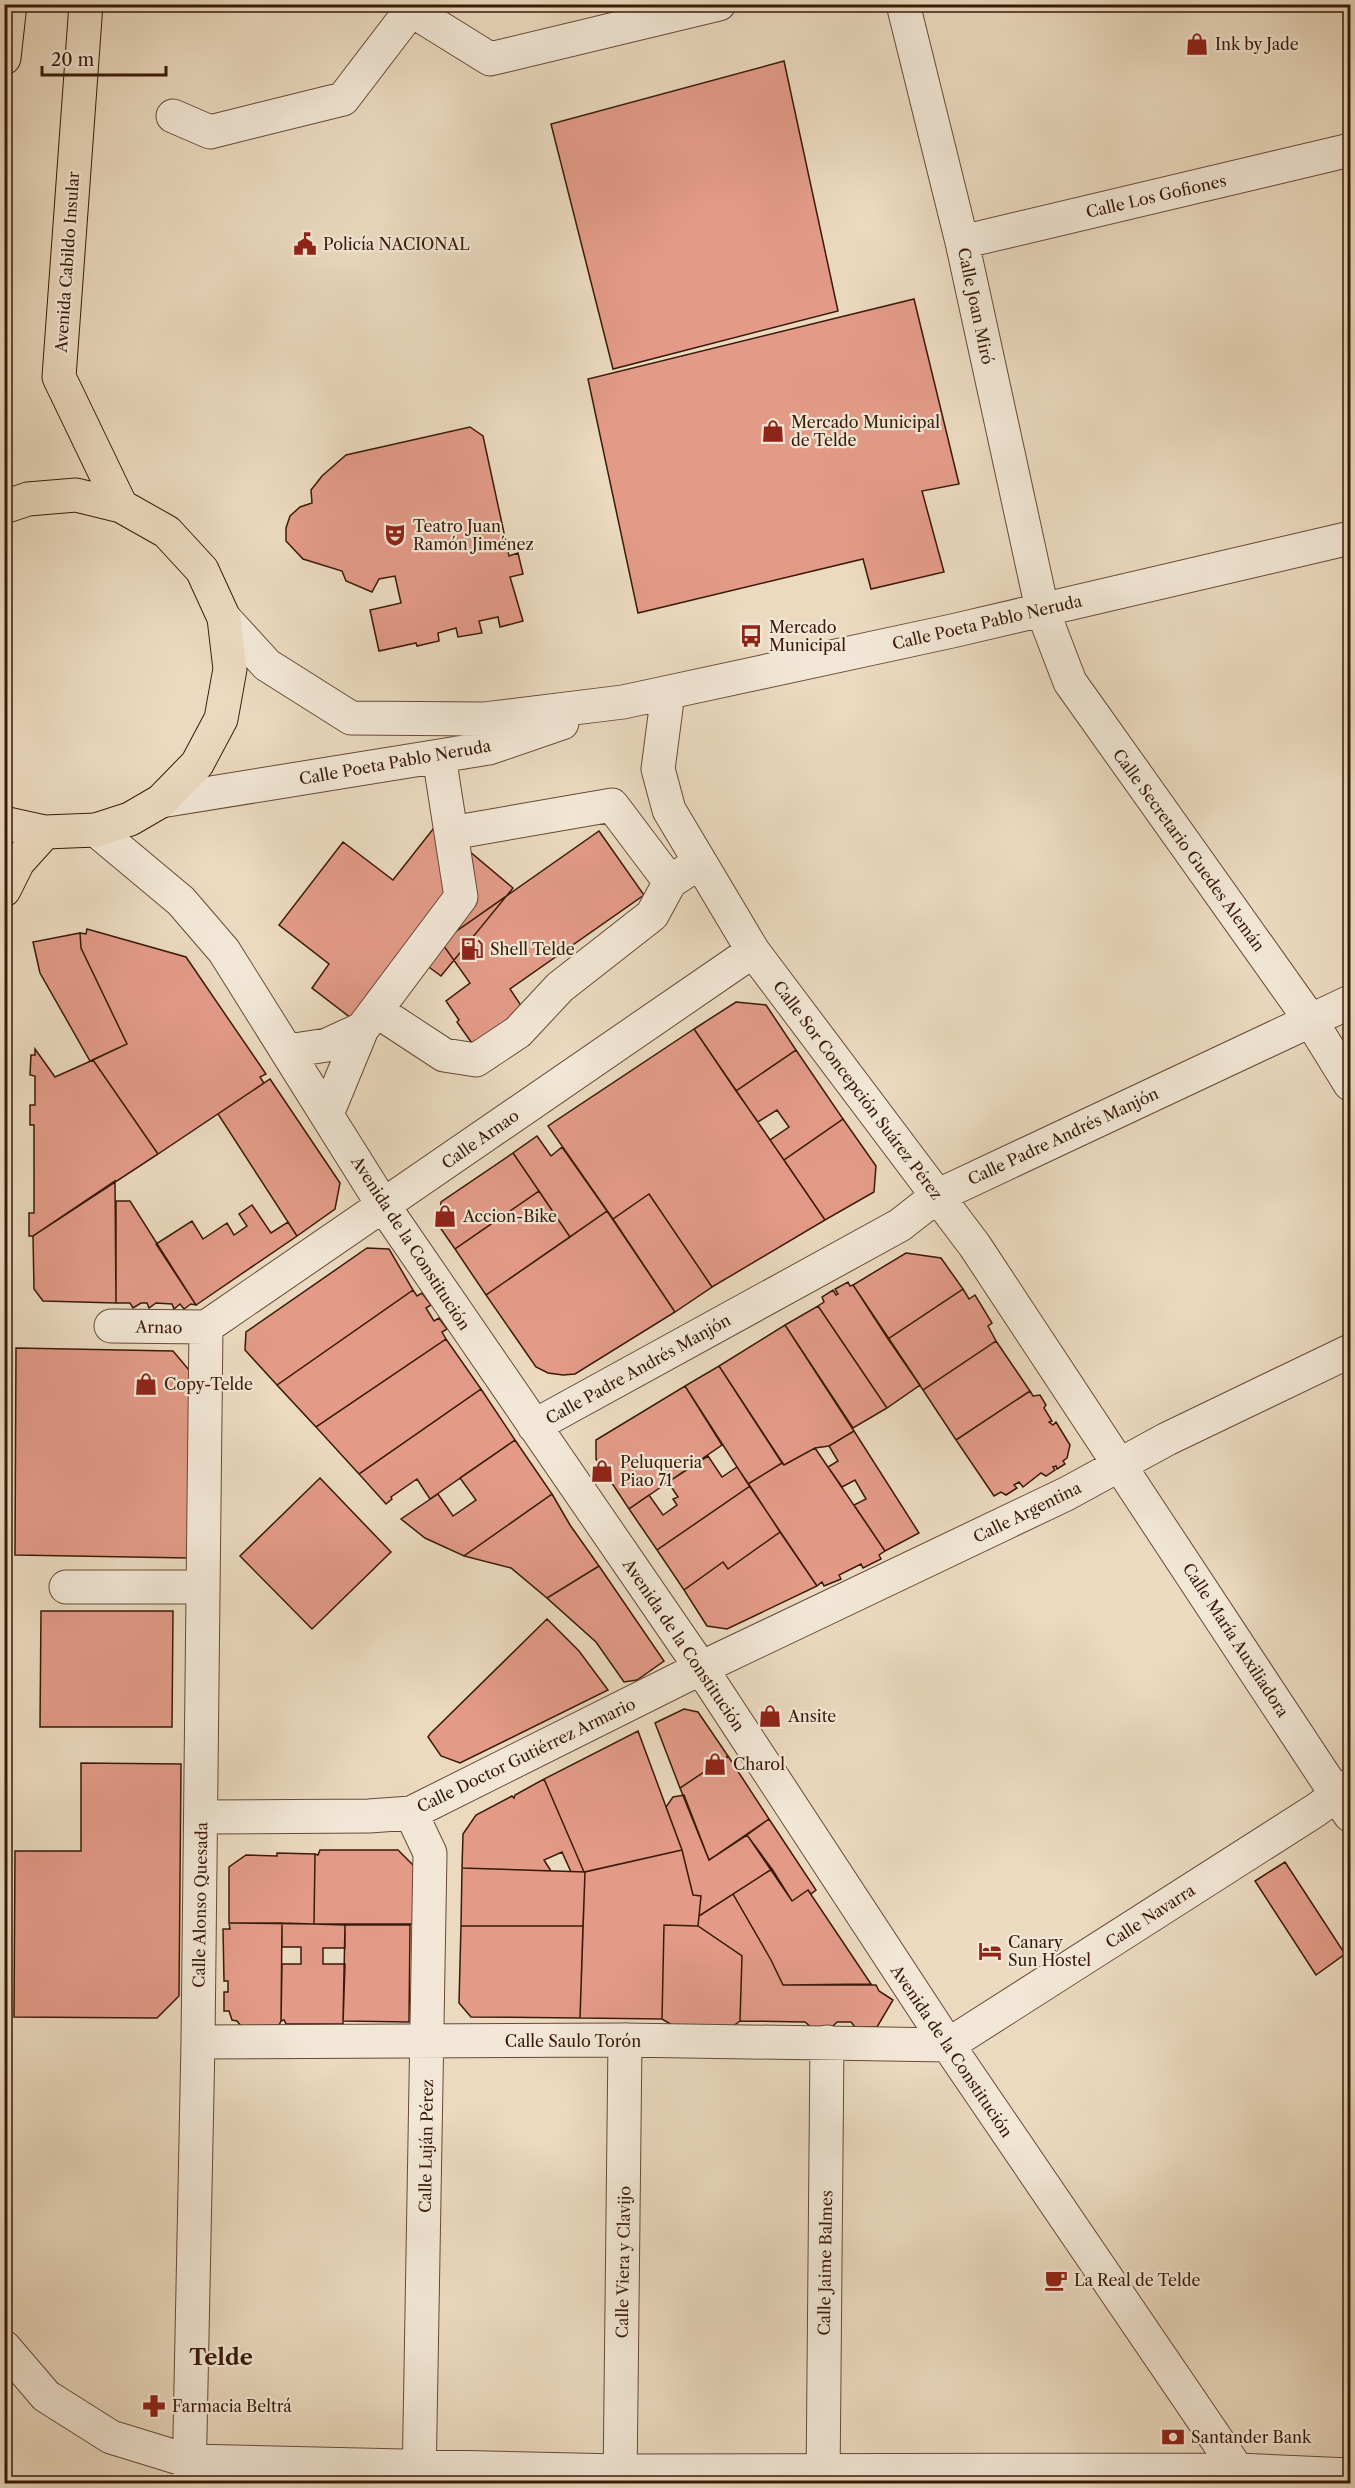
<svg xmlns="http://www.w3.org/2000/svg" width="1355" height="2488" viewBox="0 0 1355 2488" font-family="'Libre Caslon Text',serif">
  <rect width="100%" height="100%" fill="#ebdac0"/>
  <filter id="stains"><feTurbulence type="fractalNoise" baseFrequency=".00333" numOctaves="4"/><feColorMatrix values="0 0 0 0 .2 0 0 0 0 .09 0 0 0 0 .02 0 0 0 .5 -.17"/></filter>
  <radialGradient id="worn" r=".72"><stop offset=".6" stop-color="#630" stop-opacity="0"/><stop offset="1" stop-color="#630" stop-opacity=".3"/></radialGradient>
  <path fill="#e39b88" stroke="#3a1a08" stroke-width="1.5" d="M784 61 838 311 613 369 551 124Z
    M914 299 959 484 922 491 944 572 871 589 863 559 638 613 588 379Z
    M470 427 483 436 509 556 518 553 523 574 510 577 523 621 500 627 498 617 479 621 482 633 458 637 456 628 438 633 439 641 417 646 416 643 379 651 370 610 401 603 395 576 379 579 372 592 346 581 342 571 303 559 286 541V528L290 516 300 507 312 503 311 490 322 476 346 455Z
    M437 824 513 888 441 976 414 956 360 1025 312 988 329 964 279 925 343 842 393 880Z
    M599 831 644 895 510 989 526 1013 476 1049 457 1022 459 1020 446 1001 470 983 441 942Z
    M87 929 186 957 266 1074 260 1077 264 1083 158 1154 93 1060 127 1044 81 948 80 933 86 934Z
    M80 933 81 948 127 1044 90 1061 40 973 33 942Z
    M736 1002 766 1005 796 1050 736 1091 694 1029Z
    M694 1029 825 1220 712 1287 649 1194 613 1219 548 1126Z
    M35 1049 55 1077 93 1060 158 1154 33 1236H29V1213H34V1125H30V1105H35V1076L30 1075 31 1055H35Z
    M796 1050 843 1119 784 1160 770 1140 789 1127 777 1110 758 1122 736 1091Z
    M270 1079 340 1183 335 1209 297 1236 218 1114Z
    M843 1119 876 1166 874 1192 825 1220 784 1160Z
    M537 1136 551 1156 562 1147 607 1211 570 1237 513 1153Z
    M513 1153 539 1191 455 1249 439 1226 441 1202Z
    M115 1181 116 1303 43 1301 34 1289 33 1236Z
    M539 1191 570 1237 486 1295 455 1249Z
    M649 1194 712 1287 675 1312 613 1219Z
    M116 1201H130L196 1305 191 1304 184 1309 180 1304 174 1309 172 1304 156 1303 149 1308 147 1303H141L133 1308 130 1303H116Z
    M252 1205 271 1233 288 1222 297 1236 196 1305 156 1244 192 1221 203 1239 227 1223 234 1235 247 1226 239 1214Z
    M607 1211 675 1312 575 1374 563 1375 548 1373 536 1367 486 1295Z
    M367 1248 389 1249 413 1290 277 1385 245 1350 246 1332Z
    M906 1253 941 1258 963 1289 888 1339 853 1285Z
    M848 1282 850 1286 853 1285 920 1385 887 1408 818 1306 824 1302 822 1297 833 1290 836 1295 838 1294 835 1289Z
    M963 1289 969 1299 975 1295 992 1323 988 1326 996 1341 923 1390 888 1339Z
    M413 1290 417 1296 422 1293 431 1305 426 1308 434 1321 439 1318 447 1329 442 1332 446 1339 316 1427 277 1385Z
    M818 1306 887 1408 853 1428 785 1325Z
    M785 1325 854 1431 829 1446 815 1448 784 1465 719 1366Z
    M446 1339 481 1389 359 1474 316 1427Z
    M996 1341 1030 1391 956 1440 923 1390Z
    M16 1348 173 1351 189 1370V1558L15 1555Z
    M719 1366 782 1463 748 1484 685 1386Z
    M685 1386 722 1445 629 1509 596 1459V1440Z
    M481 1389 515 1440 430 1499 417 1479 391 1497 392 1499 386 1504 359 1474Z
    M1030 1391 1033 1396 1040 1395 1046 1405 1044 1408 1052 1421 1049 1422 1053 1425 1056 1422 1070 1445 1067 1458 1063 1461 1065 1464 1057 1469 1056 1466 1053 1467 1055 1470 1046 1476 1041 1473 1023 1487 1019 1482 1014 1485 1017 1488 1006 1495 1001 1492 994 1496 956 1440Z
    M854 1431 919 1533 885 1551 854 1505 866 1499 855 1480 842 1487 828 1467 838 1461 829 1446Z
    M515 1440 552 1494 464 1556 425 1538 401 1519 438 1494 453 1516 476 1500 460 1478Z
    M815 1448 885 1551 879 1555 881 1559 863 1568 861 1564 839 1575 841 1579 824 1586 822 1582 817 1586 748 1484 782 1463 784 1465Z
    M708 1456 722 1477 737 1467 750 1486 657 1550 629 1509 649 1495 663 1515 677 1505 673 1499 678 1497 668 1482Z
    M320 1478 391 1552 312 1629 240 1556Z
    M750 1486 780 1532 728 1569 723 1562 684 1590 657 1550Z
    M552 1494 570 1525 599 1566 547 1598 511 1568 464 1556Z
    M780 1532 817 1586 727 1629 707 1626 684 1590 723 1562 728 1569Z
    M599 1566 664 1661 637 1680 624 1682 596 1642 547 1598Z
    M41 1611H173L172 1727H40Z
    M547 1619 579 1651 608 1690 460 1763 441 1756 428 1737 430 1734Z
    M684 1709 698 1712 728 1756 680 1788 655 1723Z
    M638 1731 682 1850 584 1872 544 1779Z
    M728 1756 769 1819 709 1860 680 1788Z
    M81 1763 181 1764 179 1996 157 2018 14 2017 15 1851H81Z
    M544 1779 584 1872H571L562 1852 544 1860 551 1871 462 1868 463 1834 476 1815 512 1796 514 1798 515 1795Z
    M684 1795 709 1860 747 1835 772 1869 699 1916 701 1896 693 1895 682 1850 666 1807 673 1797Z
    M769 1819 816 1890 811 1894 808 1890 792 1901 747 1835Z
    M320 1850H398L417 1869 415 1924H314L315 1854 318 1855Z
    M682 1850 693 1895 701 1896 698 1926 664 1925 662 2019 580 2018 585 1872Z
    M277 1853 315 1854 314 1924 229 1923V1867L246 1855 277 1856Z
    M1285 1862 1345 1954 1316 1975 1255 1881Z
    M462 1868 585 1872 583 1926H461Z
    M772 1869 792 1901 808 1890 871 1984 783 1985 771 1960 733 1894Z
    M733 1894 771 1960 783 1985H876L879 1991 893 2000 877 2027H855L851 2022H837L831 2028 811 2027 805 2022 740 2021 742 1956 698 1926 699 1916Z
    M229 1923H282L281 2021 279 2025 241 2026 237 2021 232 2020 229 2011H224V1992H228V1981H224L223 1929H230Z
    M282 1923 345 1925V1948H323V1964H345L343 2024H286L284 2020 281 2021 282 1964H301V1947H282Z
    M345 1925H410L409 2022 343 2021Z
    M664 1925 698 1926 742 1956 740 2021 733 2026 672 2025 662 2019Z
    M461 1926H583L580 2018 471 2017 459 2003Z"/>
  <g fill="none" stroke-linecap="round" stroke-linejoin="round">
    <g stroke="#664a36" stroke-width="35">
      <path id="minor" d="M410 4 411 10 490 59 719 4
        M903 4 962 242 1042 609 1070 682 1311 1021 1350 1084
        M173 116 210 132 343 99 411 10
        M962 242 1350 150
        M224 618 267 665 351 718 484 719 623 702 952 631 1350 538
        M668 693 658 769 669 810 753 951 975 1246 1350 1815
        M161 801 489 748 562 723
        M96 830 181 901 224 951 383 1205 701 1668 948 2045 1247 2484
        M451 833 612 805 670 882
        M377 1011 444 1055 476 1060 518 1032 560 987 652 915 670 882 700 862
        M288 1051 327 1045 362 1029
        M327 1114 362 1029 461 897 439 756
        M111 1326 206 1327
        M206 1327 753 951
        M534 1426 900 1225 937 1196 1350 1002
        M66 1587H203
        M411 1813 430 1853 419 2484
        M201 1817 369 1816 411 1813 701 1668 1066 1494 1167 1439 1350 1351
        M198 2042 625 2040 948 2045 1316 1810 1350 1785
        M4 2347 46 2396 111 2437 189 2461 621 2471 1238 2470 1350 2475
        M189 2483 198 2042 206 1327
        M620 2484 625 2040
        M823 2484 827 2042"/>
    </g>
    <g stroke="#3a1a08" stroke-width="35">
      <path id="major" d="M86 4 59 377 121 506
        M4 58 10 4
        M4 507 28 499 76 495 121 506 167 532 202 570 224 618 230 669 221 719 197 764 161 801 130 819 96 830 45 832 4 823
        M4 890 18 862 45 832"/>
    </g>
    <use href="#minor" stroke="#f2e7d6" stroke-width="33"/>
    <use href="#major" stroke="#ebdac0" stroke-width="33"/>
  </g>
  <defs>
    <g id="shop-bare" transform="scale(1.8)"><path d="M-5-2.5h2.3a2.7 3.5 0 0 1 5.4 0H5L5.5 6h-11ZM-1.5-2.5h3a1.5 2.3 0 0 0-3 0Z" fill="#8f2418" stroke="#f2e7d6" stroke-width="2.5" paint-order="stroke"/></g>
    <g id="civic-bare" transform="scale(1.8)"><path d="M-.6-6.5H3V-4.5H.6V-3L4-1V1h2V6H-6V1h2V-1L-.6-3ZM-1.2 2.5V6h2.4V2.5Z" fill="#8f2418" stroke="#f2e7d6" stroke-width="2.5" paint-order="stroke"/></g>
    <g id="theatre-bare" transform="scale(1.8)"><path d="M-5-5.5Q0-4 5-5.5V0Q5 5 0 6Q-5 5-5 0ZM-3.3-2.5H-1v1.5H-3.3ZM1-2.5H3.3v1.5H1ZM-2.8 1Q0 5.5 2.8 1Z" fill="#8f2418" stroke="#f2e7d6" stroke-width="2.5" paint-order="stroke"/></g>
    <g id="bus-bare" transform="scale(1.8)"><path d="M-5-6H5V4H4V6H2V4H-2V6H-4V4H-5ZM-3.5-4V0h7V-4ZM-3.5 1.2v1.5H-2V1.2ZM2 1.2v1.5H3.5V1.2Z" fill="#8f2418" stroke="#f2e7d6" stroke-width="2.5" paint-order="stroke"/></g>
    <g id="fuel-bare" transform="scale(1.8)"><path d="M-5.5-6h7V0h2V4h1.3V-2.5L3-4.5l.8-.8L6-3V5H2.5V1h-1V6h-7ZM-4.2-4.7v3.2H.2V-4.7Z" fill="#8f2418" stroke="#f2e7d6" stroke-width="2.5" paint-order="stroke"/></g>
    <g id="hotel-bare" transform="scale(1.8)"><path d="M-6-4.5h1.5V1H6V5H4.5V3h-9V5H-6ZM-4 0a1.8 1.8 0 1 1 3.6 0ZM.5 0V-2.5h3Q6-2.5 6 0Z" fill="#8f2418" stroke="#f2e7d6" stroke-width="2.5" paint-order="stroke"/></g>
    <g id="cafe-bare" transform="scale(1.8)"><path d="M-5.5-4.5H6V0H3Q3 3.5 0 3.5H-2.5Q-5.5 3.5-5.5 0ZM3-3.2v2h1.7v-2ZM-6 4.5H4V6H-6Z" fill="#8f2418" stroke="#f2e7d6" stroke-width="2.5" paint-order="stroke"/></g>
    <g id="pharmacy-bare" transform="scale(1.8)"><path d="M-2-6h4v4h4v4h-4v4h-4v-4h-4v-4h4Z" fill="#8f2418" stroke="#f2e7d6" stroke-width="2.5" paint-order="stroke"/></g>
    <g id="bank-bare" transform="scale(1.8)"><path d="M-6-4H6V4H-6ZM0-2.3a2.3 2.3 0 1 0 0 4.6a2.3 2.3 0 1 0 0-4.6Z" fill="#8f2418" stroke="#f2e7d6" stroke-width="2.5" paint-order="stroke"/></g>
  </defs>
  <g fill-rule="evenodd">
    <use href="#shop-bare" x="1197" y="44"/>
    <use href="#civic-bare" x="305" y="244"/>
    <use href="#shop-bare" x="773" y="431"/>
    <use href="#theatre-bare" x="395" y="535"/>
    <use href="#bus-bare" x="751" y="636"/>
    <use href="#fuel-bare" x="472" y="949"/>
    <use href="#shop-bare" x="445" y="1216"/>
    <use href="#shop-bare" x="146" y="1384"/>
    <use href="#shop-bare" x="602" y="1471"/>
    <use href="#shop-bare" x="770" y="1716"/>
    <use href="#shop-bare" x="715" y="1764"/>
    <use href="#hotel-bare" x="990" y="1951"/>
    <use href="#cafe-bare" x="1056" y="2280"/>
    <use href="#pharmacy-bare" x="154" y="2406"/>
    <use href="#bank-bare" x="1173" y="2437"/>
  </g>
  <g text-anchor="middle" stroke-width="4.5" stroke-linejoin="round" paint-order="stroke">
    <g font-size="16" fill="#3a1a08" stroke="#f2e7d6" text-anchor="start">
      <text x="1215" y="50">Ink by Jade</text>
      <text x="323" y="250">Policía NACIONAL</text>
      <text x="791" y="428">Mercado Municipal<tspan x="791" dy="18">de Telde</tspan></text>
      <text x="413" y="532">Teatro Juan<tspan x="413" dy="18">Ramón Jiménez</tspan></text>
      <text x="769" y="633">Mercado<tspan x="769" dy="18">Municipal</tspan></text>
      <text x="490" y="955">Shell Telde</text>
      <text x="463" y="1222">Accion-Bike</text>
      <text x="164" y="1390">Copy-Telde</text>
      <text x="620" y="1468">Peluqueria<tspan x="620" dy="18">Piao 71</tspan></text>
      <text x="788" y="1722">Ansite</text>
      <text x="733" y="1770">Charol</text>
      <text x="1008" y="1948">Canary<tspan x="1008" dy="18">Sun Hostel</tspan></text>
      <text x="1074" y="2286">La Real de Telde</text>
      <text x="172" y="2412">Farmacia Beltrá</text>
      <text x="1191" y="2443">Santander Bank</text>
    </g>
    <g font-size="16" fill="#3a1a08" stroke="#f2e7d6">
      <text transform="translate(1156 196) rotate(-13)" y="6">Calle Los Gofiones</text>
      <text transform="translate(67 262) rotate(-86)" y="6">Avenida Cabildo Insular</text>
      <text transform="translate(976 306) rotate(78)" y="6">Calle Joan Miró</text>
      <text transform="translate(987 622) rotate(-13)" y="6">Calle Poeta Pablo Neruda</text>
      <text transform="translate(395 762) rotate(-10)" y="6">Calle Poeta Pablo Neruda</text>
      <text transform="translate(1189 850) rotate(54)" y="6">Calle Secretario Guedes Alemán</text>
      <text transform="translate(858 1090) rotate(53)" y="6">Calle Sor Concepción Suárez Pérez</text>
      <text transform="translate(1063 1136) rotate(-25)" y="6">Calle Padre Andrés Manjón</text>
      <text transform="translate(480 1139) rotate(-35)" y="6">Calle Arnao</text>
      <text transform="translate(411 1243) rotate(57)" y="6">Avenida de la Constitución</text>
      <text transform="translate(159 1327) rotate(1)" y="6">Arnao</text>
      <text transform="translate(638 1369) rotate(-29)" y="6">Calle Padre Andrés Manjón</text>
      <text transform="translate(1027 1512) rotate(-26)" y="6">Calle Argentina</text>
      <text transform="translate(1236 1640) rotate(57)" y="6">Calle María Auxiliadora</text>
      <text transform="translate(684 1645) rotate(56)" y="6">Avenida de la Constitución</text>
      <text transform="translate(526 1755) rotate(-26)" y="6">Calle Doctor Gutiérrez Armario</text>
      <text transform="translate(200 1905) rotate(-89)" y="6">Calle Alonso Quesada</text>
      <text transform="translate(1150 1916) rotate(-33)" y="6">Calle Navarra</text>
      <text x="573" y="2047">Calle Saulo Torón</text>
      <text transform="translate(952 2051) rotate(56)" y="6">Avenida de la Constitución</text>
      <text transform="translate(426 2146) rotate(-89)" y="6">Calle Luján Pérez</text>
      <text transform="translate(623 2262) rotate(-89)" y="6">Calle Viera y Clavijo</text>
      <text transform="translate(825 2263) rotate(-89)" y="6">Calle Jaime Balmes</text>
    </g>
    <g font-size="22" font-weight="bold" fill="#3a1a08" stroke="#f2e7d6">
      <text x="221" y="2365">Telde</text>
    </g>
  </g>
  <rect width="1355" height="2488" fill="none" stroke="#ebdac0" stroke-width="24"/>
  <rect x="6" y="6" width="1343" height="2476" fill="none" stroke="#3a1a08" stroke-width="3"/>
  <rect x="12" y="12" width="1331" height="2464" fill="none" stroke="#3a1a08" stroke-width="1.5"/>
  <path d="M42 66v9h124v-9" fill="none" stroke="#3a1a08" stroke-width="3"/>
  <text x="51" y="66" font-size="18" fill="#3a1a08" stroke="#f2e7d6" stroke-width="4.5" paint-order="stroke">20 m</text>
  <rect width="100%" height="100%" filter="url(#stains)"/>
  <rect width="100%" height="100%" fill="url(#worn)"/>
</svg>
